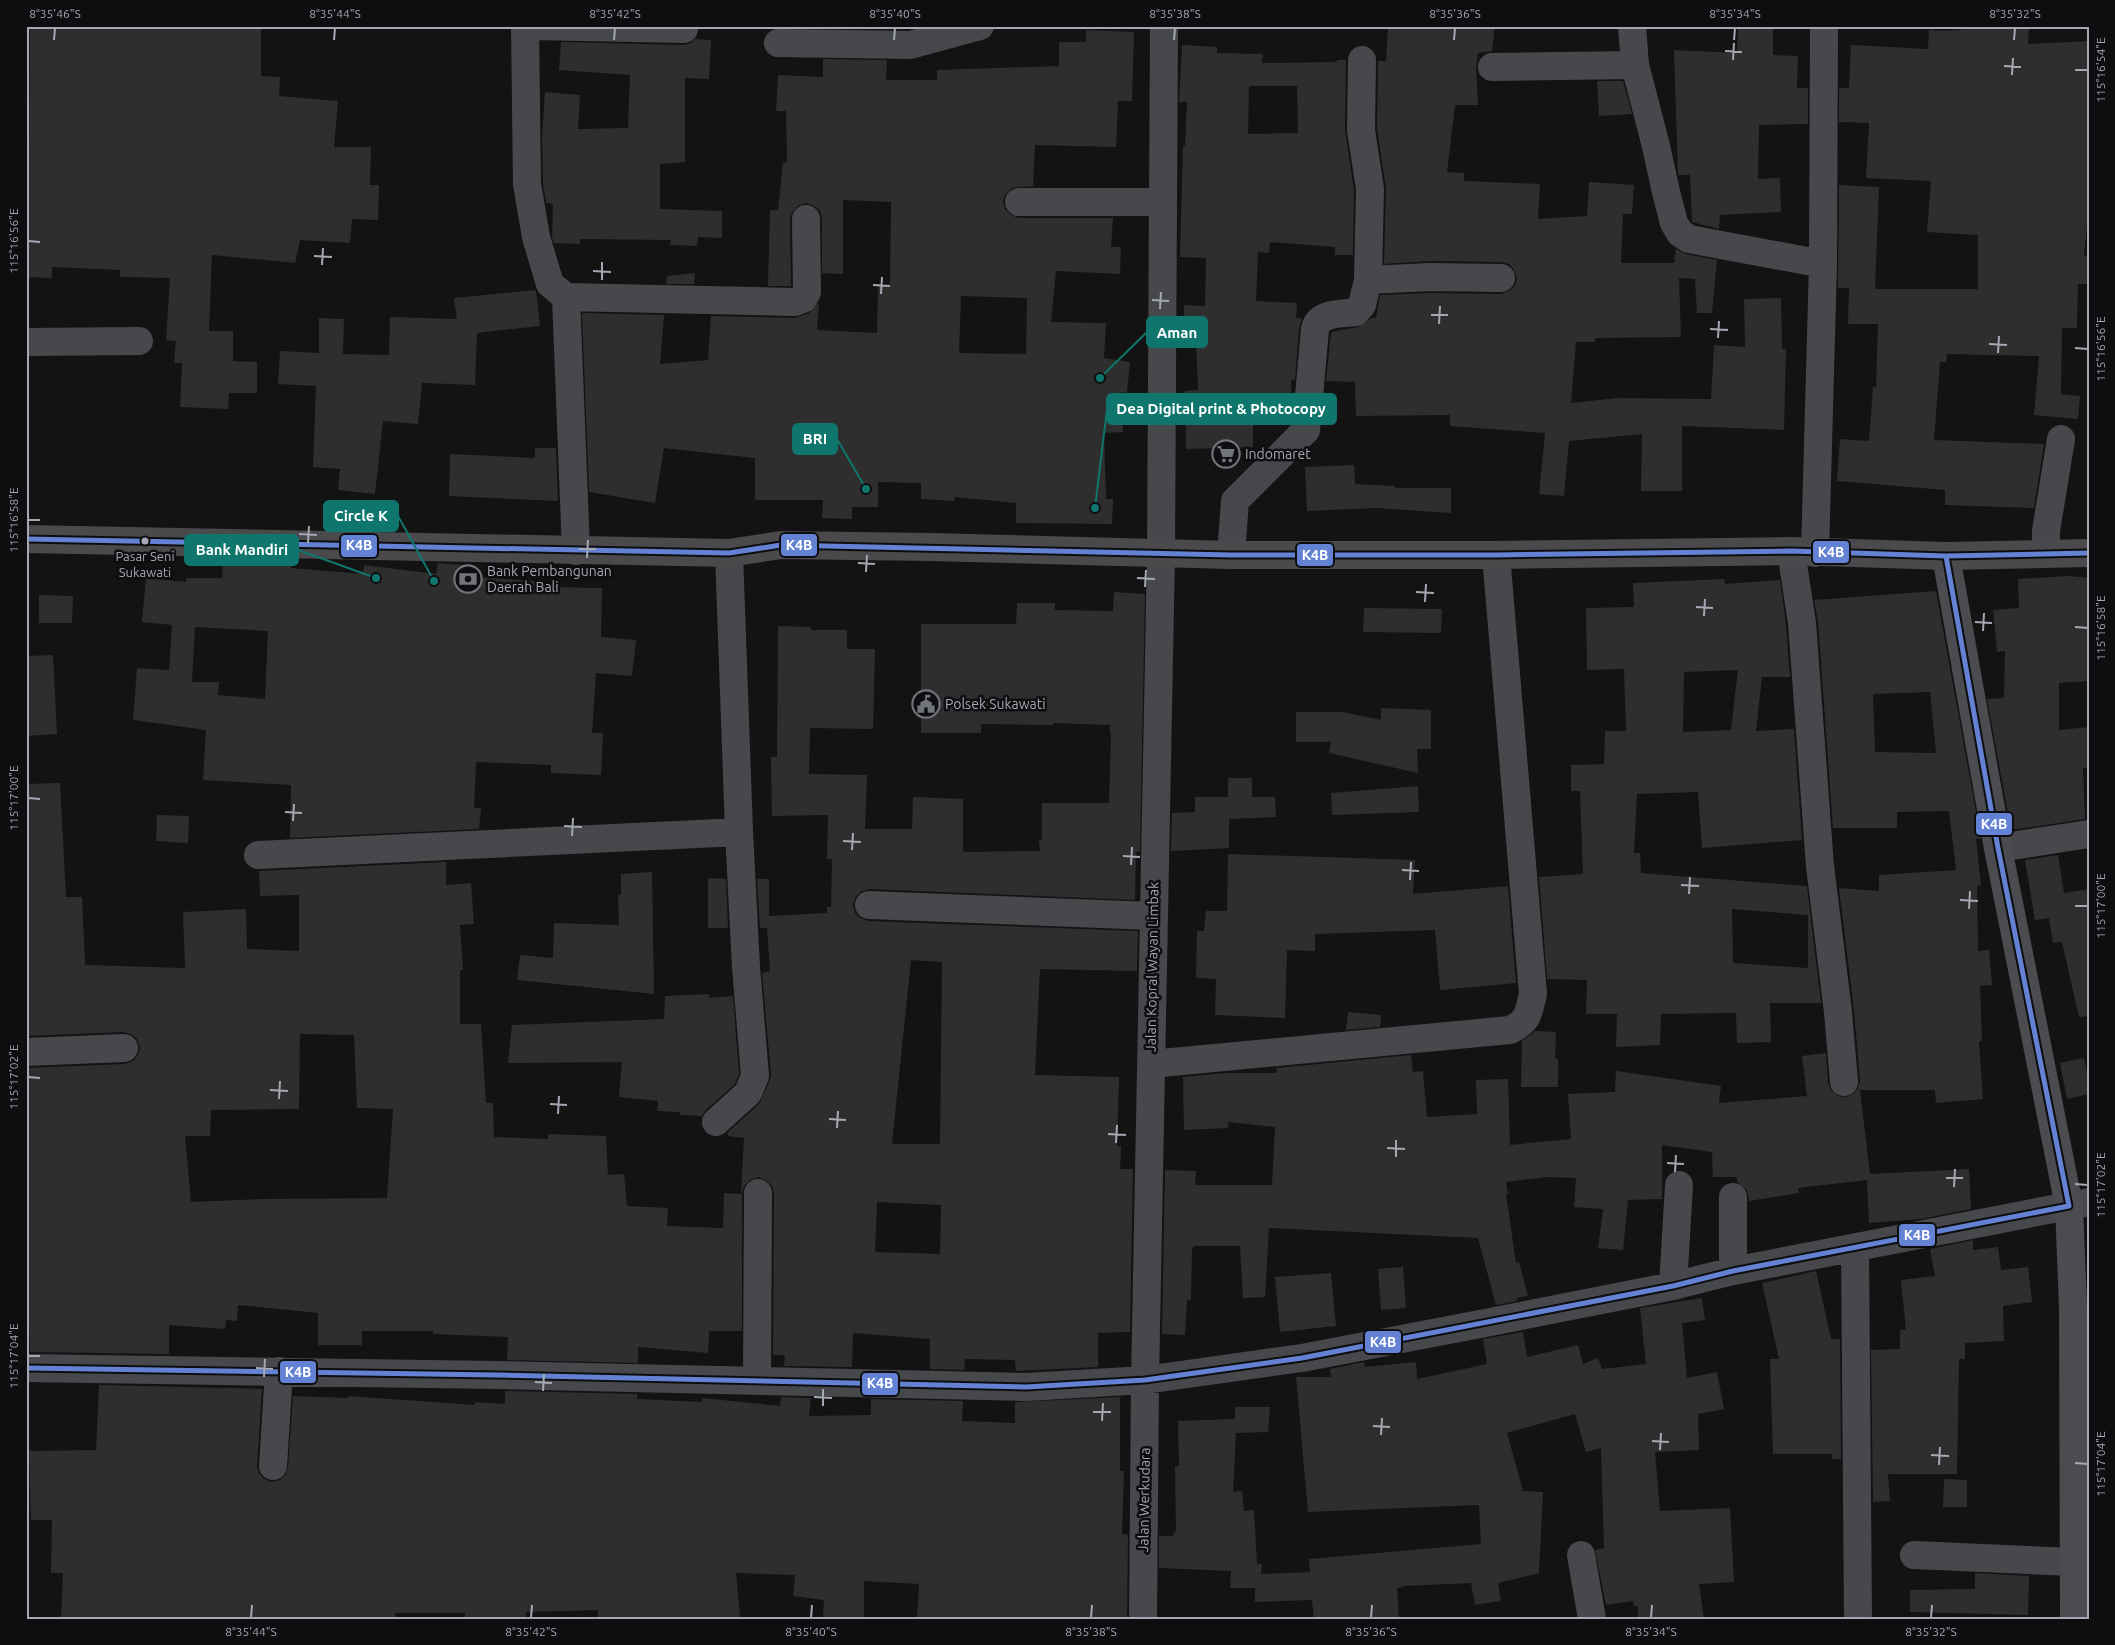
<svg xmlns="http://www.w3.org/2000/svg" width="2115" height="1645" viewBox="0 0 2115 1645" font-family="Ubuntu,sans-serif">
  <rect width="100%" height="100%" fill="#131313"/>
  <path fill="#2e2e2e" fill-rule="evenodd" d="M30 26H261V76L280 77 279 96 338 101 334 147H371L370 185H379L378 220 352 219 350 243 300 240 295 263 212 255 209 331H233V361L257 362V393H229L228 409 180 407 182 363H174L176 341 166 340 170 278 120 277V270L52 267V278L26 277V157H29Z
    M1388 26H1495L1492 51 1478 53 1476 67 1478 105H1455L1447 172 1464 173V181L1540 184 1538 219 1587 216 1589 182 1634 185 1632 214H1623L1621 263H1674L1676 249 1686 254 1717 260 1712 313H1697L1695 279 1679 278 1681 337 1595 338V342H1576L1571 403 1617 398 1711 399 1714 345 1745 347 1744 299 1781 298 1782 349H1786L1784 430 1682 426V491H1641L1642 434 1569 441 1564 496 1539 494 1545 433 1450 426V415L1356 416 1355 382 1326 381 1331 332 1358 327 1372 318H1376L1380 295 1430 293 1501 294 1509 291 1515 286 1517 279 1514 270 1509 264 1501 262 1430 261 1384 264 1386 189 1377 129 1378 61H1386Z
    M1738 26H1773V55L1798 56 1797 88H1808V124L1759 125 1758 179 1780 178 1781 212 1720 215 1719 229 1692 222 1690 175H1678L1674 50 1737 53Z
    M2004 26H2029L2028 44 2089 41V205L2084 256H2089V284H2078L2077 328H2062L2061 394 2080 396 2078 419 2034 415 2039 356 1947 354 1946 362H1940L1934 440 2044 444 2034 508 1945 505V490L1837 481 1840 439 1869 441 1873 387H1876L1878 324H1848L1849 288H1838L1839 185 1879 187 1875 289H1978V235L1927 232 1931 181 1866 178 1869 123 1839 122V88H1849L1851 45 1928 49 1929 30 1945 31Z
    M1086 30 1134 32 1132 101H1118L1116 147 1035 145 1033 186 1012 188 1005 195 1003 202 1005 209 1011 215 1019 218H1113L1111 247H1121L1120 274 1056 271 1051 322 1106 323 1104 358 1130 362 1127 393 1119 392 1123 432 1104 433 1106 499H1113L1112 524 1016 523V503L955 497 954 501 921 499V483L878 482V507H852V519L822 518 823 500H755V458L664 448 655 503 589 492 582 313 664 315 660 364 708 360 711 316 795 318 809 313 819 302 817 330 877 333 878 286H890L891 202 843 200V274L822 273V219L820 211 814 206 806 203 798 206 792 212 790 219 791 286H768L770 210H778L783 162 787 163 786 111H776L778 75 823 77V59L887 60 886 80H937V70L1059 66V42H1086ZM961 296 1027 298 1026 354 959 353Z
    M695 39 711 40 709 79 685 78V162L660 164V209L722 211V238L698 237 697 246 670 245 671 240 580 239V244L554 243 552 237 553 204 546 203 543 183 542 137 545 92 580 95 578 129 628 128 630 75 559 70 561 42 684 45 691 43Z
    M1182 45 1217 47V53L1263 54 1262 63 1337 62V60H1346L1345 130 1354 190 1353 255H1335V247L1270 242 1269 253 1258 252 1256 301 1297 303 1296 318H1302L1299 328 1295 380H1291L1292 414H1253V447L1186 449 1185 391 1198 390 1196 340H1184V305L1205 306 1206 258 1180 257 1183 146H1185L1187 102H1179ZM1249 86H1297L1298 133 1248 134Z
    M1597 81H1623L1632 114 1599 116Z
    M695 273 694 284H666L667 276Z
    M536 290 540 326 477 333 475 385 422 383 418 424 383 421 375 494 338 490 340 469 313 467 316 386 278 384 280 351 319 353V318L344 319 343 354 389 355 390 317 457 319 454 298Z
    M535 448H556L558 501 449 496 450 454 535 458Z
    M1354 465 1355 484 1395 486V488H1451V513L1376 508 1307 511 1305 467Z
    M223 561 291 565V568L363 574 364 565 436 574 438 563 462 565 461 576 546 582V587L602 588 601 637 636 640 632 676 596 673 592 733H603L601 775 551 773V765L476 762 474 808H481L479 829 290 838 291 785 203 780 206 730 133 720 137 668 169 670 172 625 142 622 146 578 186 582V578H222ZM195 627 268 631 265 699 218 695 219 682H192Z
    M2069 576 2089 578V681L2059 683V730L2089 727V767L2083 768 2085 819 2011 830 1987 699 2004 698 2005 651 1997 652 1993 610 2019 608 2018 579Z
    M1724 579 1725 584 1780 580 1786 625 1790 677H1762L1756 731 1794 729 1802 840 1702 848 1698 792 1637 794 1634 853H1640L1641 873 1807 886 1821 1003H1770L1771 1042 1737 1043 1736 1013 1661 1014 1660 1045 1616 1047 1617 1014H1586L1587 980 1547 979 1539 877 1583 874 1580 791H1571V765L1604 764 1605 731H1626L1624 669 1587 670 1586 608 1634 607 1633 583ZM1738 670 1731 730 1683 732 1684 672ZM1732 909 1808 915V968L1733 963Z
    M1936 591 1981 839H1976L1981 885 1977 886 1978 951 1989 950 1992 985 1980 986 1982 1041H1979L1983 1099 1936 1103 1935 1090H1860L1870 1174 1969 1169 1971 1209 1921 1219 1869 1223 1867 1180 1798 1188 1799 1193 1749 1201 1747 1190 1737 1182V1177H1713L1712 1152 1662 1145V1199L1628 1200 1623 1250 1598 1248 1603 1209 1574 1207 1576 1178 1548 1177 1506 1182 1508 1194H1506L1516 1263 1519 1262 1528 1296 1517 1298V1301L1496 1305 1478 1238 1269 1228 1265 1297 1243 1298 1240 1246H1195L1192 1248 1191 1300H1187L1185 1335 1162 1334 1165 1170 1196 1171 1195 1185H1272L1275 1127 1228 1122V1128L1184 1130 1183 1077 1226 1073H1276L1277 1068 1411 1055 1413 1072 1423 1071 1427 1117 1477 1114 1476 1080 1508 1079 1510 1145 1571 1139 1568 1094 1615 1092 1616 1071 1721 1086 1719 1103 1807 1096 1802 1056 1826 1053 1828 1083 1831 1090 1838 1096 1846 1097 1853 1094 1858 1088 1860 1081 1854 1010 1839 888 1879 891V875L1956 870 1949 811 1897 812V828H1833L1818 622 1814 600ZM1930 692 1936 753 1875 752 1873 694Z
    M1114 592 1145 594 1140 852H1136L1135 900 870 889 862 891 856 896 853 905 855 913 860 918 868 921 1138 931 1137 971 1040 969 1035 1075 1119 1077 1117 1146H1121L1120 1169H1133L1130 1332 1098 1333V1367L1016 1371 1015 1360 965 1359 964 1370 930 1369V1339L853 1333 852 1367 784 1366 785 1355H773L774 1193 772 1186 766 1180 759 1177 750 1180 744 1186 742 1193V1331H709L708 1353 638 1347V1363L507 1360 508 1337 433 1334V1331H362V1345H318V1313L238 1305 237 1321 226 1320 225 1329 169 1325V1354L30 1352 26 1229V1068L125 1064 133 1061 138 1055 140 1048 137 1039 131 1034 123 1032 26 1036V784L60 783 66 897H82L85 965 185 968 183 912 246 909 247 949 299 951V895L260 896 259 871 446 862V885L471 883 474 924 460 925 463 970H460V1024H481L486 1103H493L494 1137 548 1139V1134L606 1136 608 1175 624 1174 627 1206 668 1208 667 1226 723 1228 724 1193 741 1194 744 1138 728 1136V1132L759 1104 769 1082 771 1075 762 973 770 971 767 928H760L757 879H769V916L827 913V907H831L832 859H827L828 815 772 816 771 757H777L778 626 811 627V630H847V649H875L873 729 810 728 809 774 867 775 865 829H912L913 797 963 799V852L1040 851 1039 840H1042V803H1109L1111 734 1110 733V725L1053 723V725L981 724V733H921V624H1016L1017 603H1055V610L1113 611ZM911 960 942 962 940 1144H892ZM300 1034 354 1035 357 1108 393 1109 387 1198 263 1199 191 1202 185 1136H210L211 1110 299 1109ZM877 1202 941 1205 940 1254 875 1252Z
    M39 595 73 596 72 623H39Z
    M1364 608 1442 609 1441 633 1363 632Z
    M53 655 57 734 26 736V656Z
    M1381 708 1431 710V749H1417L1418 773 1329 753 1331 742H1296V712H1343L1381 720Z
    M1228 778H1252V797H1275L1276 817 1229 819V848L1171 851 1172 813 1195 812V797H1228Z
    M1418 786 1419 812 1332 815 1331 793Z
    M157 815 189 816 188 843 156 841Z
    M1228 854 1415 860 1413 894 1508 886 1516 983 1440 990 1435 930 1315 934V951L1287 950 1285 1018 1215 1015 1216 979 1196 978 1197 931H1204L1206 911H1227Z
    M2058 855 2064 893 2089 889V1016L2079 1017 2062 942 2053 943 2049 918 2035 920 2025 860Z
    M652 872 654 994 517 980 520 955 553 958 554 923 619 925 618 895H621V874Z
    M708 878 726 879 728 928H708Z
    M709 994V998L733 996 739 1074 735 1084 706 1110 702 1116 680 1115V1112L657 1111 658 1101 619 1097 622 1062 508 1063 512 1025 664 1019 665 996Z
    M1348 1012 1381 1015 1380 1027 1346 1030Z
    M1535 1031 1556 1032 1555 1059H1558V1087H1521L1522 1041Z
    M2084 1058 2089 1082V1094L2067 1099 2060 1063Z
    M1973 1240V1250L1998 1247 2001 1270 2028 1267 2032 1302 2003 1306 2004 1341 1965 1343V1359H1959L1957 1474H1888L1890 1501 1873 1502 1871 1350 1900 1349V1330H1906L1901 1280 1935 1276 1930 1249Z
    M1403 1267 1406 1308 1381 1310 1378 1269Z
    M1816 1271 1831 1339H1840L1841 1459H1832V1454H1773L1770 1359H1779L1762 1283Z
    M1331 1273 1336 1326 1280 1332 1275 1277Z
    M1702 1298 1705 1320 1682 1323 1687 1378 1717 1372 1724 1409 1698 1414 1699 1450 1655 1452 1660 1511 1730 1508 1734 1582 1699 1584 1704 1619H1638V1606H1634L1633 1601 1606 1605 1595 1550 1604 1548 1601 1448 1586 1452 1575 1414 1507 1433 1523 1491 1543 1492 1539 1573 1498 1583 1501 1601 1475 1605 1471 1583 1403 1586V1587L1397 1588 1399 1619H1314L1312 1600 1255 1602V1588H1230L1231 1571 1159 1568V1536H1173L1174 1532H1176L1175 1466H1179L1178 1421 1235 1419V1407H1270L1268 1432 1236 1433 1233 1492 1242 1491 1244 1511 1254 1510 1257 1564H1262L1261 1574 1310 1572 1309 1559 1481 1544 1479 1505 1308 1512 1296 1377H1331L1330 1369 1364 1362 1365 1367 1416 1362 1417 1379 1487 1364 1483 1339 1523 1332 1527 1357 1578 1345 1583 1364 1598 1358 1602 1369 1646 1364 1640 1308Z
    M99 1385 262 1389 257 1466 259 1473 264 1479 272 1482 280 1480 286 1474 288 1467 293 1396 348 1398V1396L475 1405V1402L505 1404V1391L637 1394V1399L702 1402V1398L780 1406 781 1397 811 1398 809 1416 871 1415V1399L963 1401 962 1421 1015 1423V1402L1120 1397V1471H1124L1122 1534 1128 1535 1127 1619H917L919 1584 864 1581V1619H823L824 1600 793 1596 795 1575 736 1573 740 1617 715 1619H598V1610L526 1612V1619H465V1613H395V1619H61L63 1573H51L52 1520H31L29 1451 96 1450Z
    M1944 1479 1967 1480V1507H1943Z
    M1975 1573 2029 1576 2028 1615 1910 1612V1590L1975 1589Z"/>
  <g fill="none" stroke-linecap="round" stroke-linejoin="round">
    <path stroke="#47484c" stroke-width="28" d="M525 26 527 184 536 237 550 284 566 297 576 551
      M530 26 684 29
      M1632 26 1635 65 1656 146 1666 192 1674 223 1680 233 1689 239 1823 264
      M778 43 910 45 980 26
      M1492 67 1635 65
      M1019 202H1163
      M1368 280 1430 277 1501 278
      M566 297 795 302 803 299 807 292 806 219
      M26 342 139 341
      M1791 551 1802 623 1820 866 1838 1012 1844 1082
      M1815 553 1823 264 1824 26
      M2046 553V531L2061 439
      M1231 555 1235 501 1306 430 1315 329C1319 312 1341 314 1356 312L1362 305 1368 280 1370 189 1361 130 1362 60
      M1998 848 2089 834
      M258 855 739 832
      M869 905 1153 916
      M26 1052 124 1048
      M1151 1064 1510 1030C1529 1021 1528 1014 1533 994L1496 555
      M716 1122 748 1093 755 1076 746 967 739 832 729 553
      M1855 1248 1858 1619
      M1733 1271V1197
      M1673 1286 1679 1185
      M26 1368 497 1375 1026 1387 1145 1380 1302 1358 1475 1325 1673 1286 1733 1271 2089 1202
      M757 1381 758 1193
      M273 1466 279 1371
      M1581 1555 1592 1619
      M1914 1555 2073 1562
      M1143 1619 1145 1380 1161 554 1164 26"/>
    <path stroke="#4b4c50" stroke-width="28" d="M1946 556 1998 848 2069 1206 2073 1306 2074 1619"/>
    <path stroke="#4a4a4d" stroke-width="28" d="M26 539 729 553 781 545 931 547 1231 555H1496L1791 551 1946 556 2089 553"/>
    <g stroke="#0e0d0f" stroke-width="9">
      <path id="bus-1" d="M26 539 729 553 781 545 1231 555H1496L1791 551 1946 556 2089 553
        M26 1368 497 1375 1026 1387 1145 1380 1302 1358 1673 1286 1733 1271 2069 1206 1998 848 1946 556"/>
    </g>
    <use href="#bus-1" stroke="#6382d3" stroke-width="5"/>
  </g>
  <path fill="none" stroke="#a5a8b3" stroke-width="2" d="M54 40 55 28M334 40 335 28M614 40 615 28M894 40 895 28M1174 40 1175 28M1454 40 1455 28M1734 40 1735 28M2014 40 2015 28M1725 51 1742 52M1733 60 1734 43M2004 66 2021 67M2075 70H2088M2012 75 2013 58M28 241 40 242M314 256 332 257M322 265 323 248M593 271 611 272M602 280V262M873 285 890 286M881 294 882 277M1152 300 1169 301M1160 309 1161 292M1431 315H1448M1439 324 1440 306M1710 329 1728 330M1718 338 1719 321M1989 344 2007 345M2075 348 2088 349M1998 353 1999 336M28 520H40M299 534 317 535M308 543 309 526M579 549H596M587 558 588 540M858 563 875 564M866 572 867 555M1137 578 1155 579M1145 587 1146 570M1416 592 1434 593M1425 602 1426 584M1696 607 1713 608M1704 616 1705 599M1975 622 1992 623M2075 627 2088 628M1983 631 1984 613M28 798 40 799M285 812 302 813M293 821 294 804M564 826 582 827M572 836 573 818M843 841 861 842M852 850 853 833M1123 856 1140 857M1131 865 1132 847M1402 870 1419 871M1410 880 1411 862M1681 885 1699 886M1689 894 1690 877M1960 900 1978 901M2075 906H2088M1969 909 1970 891M28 1077 40 1078M270 1090 288 1091M279 1099 280 1081M550 1104 567 1105M558 1114 559 1096M829 1119 846 1120M837 1128 838 1111M1108 1134 1126 1135M1116 1143 1117 1125M1387 1148 1405 1149M1396 1157V1140M1667 1163 1684 1164M1675 1172 1676 1155M1946 1178H1963M2075 1184 2088 1185M1954 1187 1955 1169M28 1356H40M256 1368 273 1369M264 1377 265 1359M535 1382 552 1383M543 1391 544 1374M814 1397 832 1398M823 1406V1389M1093 1412H1111M1102 1421 1103 1403M1373 1426 1390 1427M1381 1435 1382 1418M1652 1441 1669 1442M1660 1450 1661 1433M1931 1455 1949 1456M2075 1463 2088 1464M1939 1465 1940 1447M251 1618 252 1605M531 1618 532 1605M811 1618 812 1605M1091 1618 1092 1605M1371 1618 1372 1605M1651 1618 1652 1605M1931 1618 1932 1605"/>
  <defs>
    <g id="supermarket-ring" transform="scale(1.4375)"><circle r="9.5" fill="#0e0d0f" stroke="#72747b" stroke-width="1.5"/><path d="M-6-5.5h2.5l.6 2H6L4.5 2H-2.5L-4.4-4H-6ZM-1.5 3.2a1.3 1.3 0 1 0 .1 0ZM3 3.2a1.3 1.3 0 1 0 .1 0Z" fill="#72747b"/></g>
    <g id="bank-ring" transform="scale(1.4375)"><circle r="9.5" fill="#0e0d0f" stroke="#72747b" stroke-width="1.5"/><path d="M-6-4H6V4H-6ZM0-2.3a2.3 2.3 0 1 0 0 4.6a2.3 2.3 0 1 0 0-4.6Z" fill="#72747b"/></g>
    <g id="civic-ring" transform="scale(1.4375)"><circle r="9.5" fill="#0e0d0f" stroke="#72747b" stroke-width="1.5"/><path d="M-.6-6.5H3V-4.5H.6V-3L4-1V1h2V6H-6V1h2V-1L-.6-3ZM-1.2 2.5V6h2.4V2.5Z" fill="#72747b"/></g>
  </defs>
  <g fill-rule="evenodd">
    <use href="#supermarket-ring" x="1226" y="454"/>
    <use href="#bank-ring" x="468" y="579"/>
    <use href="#civic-ring" x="926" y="704"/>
  </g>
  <circle fill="#a5a8b3" stroke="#0e0d0f" stroke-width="2" cx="145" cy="541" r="4.5"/>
  <g text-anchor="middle" stroke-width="5" stroke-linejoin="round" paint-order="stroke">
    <g font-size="13" fill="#a5a8b3" stroke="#0e0d0f">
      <text x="145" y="561">Pasar Seni<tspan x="145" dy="16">Sukawati</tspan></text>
    </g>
    <g font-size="14" fill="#a5a8b3" stroke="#0e0d0f" text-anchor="start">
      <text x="1245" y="459">Indomaret</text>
      <text x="487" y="576">Bank Pembangunan<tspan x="487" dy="16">Daerah Bali</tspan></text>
      <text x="945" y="709">Polsek Sukawati</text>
    </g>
    <g font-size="14" fill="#a5a8b3" stroke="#0e0d0f">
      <text transform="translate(1152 967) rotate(-89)" y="5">Jalan Kopral Wayan Limbak</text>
      <text transform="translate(1144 1500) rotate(-89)" y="5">Jalan Werkudara</text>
    </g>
  </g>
  <path fill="none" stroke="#0f766e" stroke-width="2" d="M1100 378L1147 332M1095 508L1107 409M866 489L837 439M434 581L398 516M376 578L298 550"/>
  <g fill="#0f766e" stroke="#0e0d0f" stroke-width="2">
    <circle cx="1100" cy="378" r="5"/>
    <circle cx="1095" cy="508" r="5"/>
    <circle cx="866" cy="489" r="5"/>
    <circle cx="434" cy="581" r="5"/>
    <circle cx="376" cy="578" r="5"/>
  </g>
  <g fill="#0f766e" stroke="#0f766e" stroke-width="2">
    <rect x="1147" y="317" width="60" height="30" rx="5"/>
    <rect x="1107" y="394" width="229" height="30" rx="5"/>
    <rect x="793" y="424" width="44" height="30" rx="5"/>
    <rect x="324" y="501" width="74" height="30" rx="5"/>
    <rect x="185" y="535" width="113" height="30" rx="5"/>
  </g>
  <g font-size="15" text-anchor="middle" font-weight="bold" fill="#fff">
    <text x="1177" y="338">Aman</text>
    <text x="1221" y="414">Dea Digital print &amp; Photocopy</text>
    <text x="815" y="444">BRI</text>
    <text x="361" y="521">Circle K</text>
    <text x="242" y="555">Bank Mandiri</text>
  </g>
  <g stroke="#0e0d0f" stroke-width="2">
    <rect x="780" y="533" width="38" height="24" rx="5" fill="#6382d3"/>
    <rect x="340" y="534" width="38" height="24" rx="5" fill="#6382d3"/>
    <rect x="1812" y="540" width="38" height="24" rx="5" fill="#6382d3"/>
    <rect x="1296" y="543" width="38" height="24" rx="5" fill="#6382d3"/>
    <rect x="1975" y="812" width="38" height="24" rx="5" fill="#6382d3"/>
    <rect x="1898" y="1223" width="38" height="24" rx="5" fill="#6382d3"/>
    <rect x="1364" y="1330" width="38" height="24" rx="5" fill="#6382d3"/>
    <rect x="279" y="1360" width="38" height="24" rx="5" fill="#6382d3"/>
    <rect x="861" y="1372" width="38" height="24" rx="5" fill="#6382d3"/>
  </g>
  <g font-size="14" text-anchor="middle" font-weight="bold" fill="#fff">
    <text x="799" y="550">K4B</text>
    <text x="359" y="550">K4B</text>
    <text x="1831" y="557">K4B</text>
    <text x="1315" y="560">K4B</text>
    <text x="1994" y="829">K4B</text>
    <text x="1917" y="1240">K4B</text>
    <text x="1383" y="1347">K4B</text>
    <text x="298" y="1377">K4B</text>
    <text x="880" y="1388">K4B</text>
  </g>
  <rect width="2115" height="1645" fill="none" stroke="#0e0d0f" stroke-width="55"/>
  <rect x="28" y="28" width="2060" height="1590" fill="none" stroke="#a5a8b3" stroke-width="2"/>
  <g font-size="12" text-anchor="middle" fill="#a5a8b3">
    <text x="55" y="18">8°35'46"S</text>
    <text x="335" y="18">8°35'44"S</text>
    <text x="615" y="18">8°35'42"S</text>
    <text x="895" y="18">8°35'40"S</text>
    <text x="1175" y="18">8°35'38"S</text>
    <text x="1455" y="18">8°35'36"S</text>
    <text x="1735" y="18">8°35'34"S</text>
    <text x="2015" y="18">8°35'32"S</text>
    <text transform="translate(2101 70) rotate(-90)" y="4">115°16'54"E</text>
    <text transform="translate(14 241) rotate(-90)" y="4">115°16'56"E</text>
    <text transform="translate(2101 349) rotate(-90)" y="4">115°16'56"E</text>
    <text transform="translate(14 520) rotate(-90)" y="4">115°16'58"E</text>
    <text transform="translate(2101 628) rotate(-90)" y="4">115°16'58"E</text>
    <text transform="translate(14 798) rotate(-90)" y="4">115°17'00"E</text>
    <text transform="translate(2101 906) rotate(-90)" y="4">115°17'00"E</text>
    <text transform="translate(14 1077) rotate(-90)" y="4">115°17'02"E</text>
    <text transform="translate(2101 1185) rotate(-90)" y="4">115°17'02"E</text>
    <text transform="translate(14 1356) rotate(-90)" y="4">115°17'04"E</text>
    <text transform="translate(2101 1464) rotate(-90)" y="4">115°17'04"E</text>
    <text x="251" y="1636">8°35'44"S</text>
    <text x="531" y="1636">8°35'42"S</text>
    <text x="811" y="1636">8°35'40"S</text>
    <text x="1091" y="1636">8°35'38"S</text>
    <text x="1371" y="1636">8°35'36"S</text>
    <text x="1651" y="1636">8°35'34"S</text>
    <text x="1931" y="1636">8°35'32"S</text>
  </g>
</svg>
